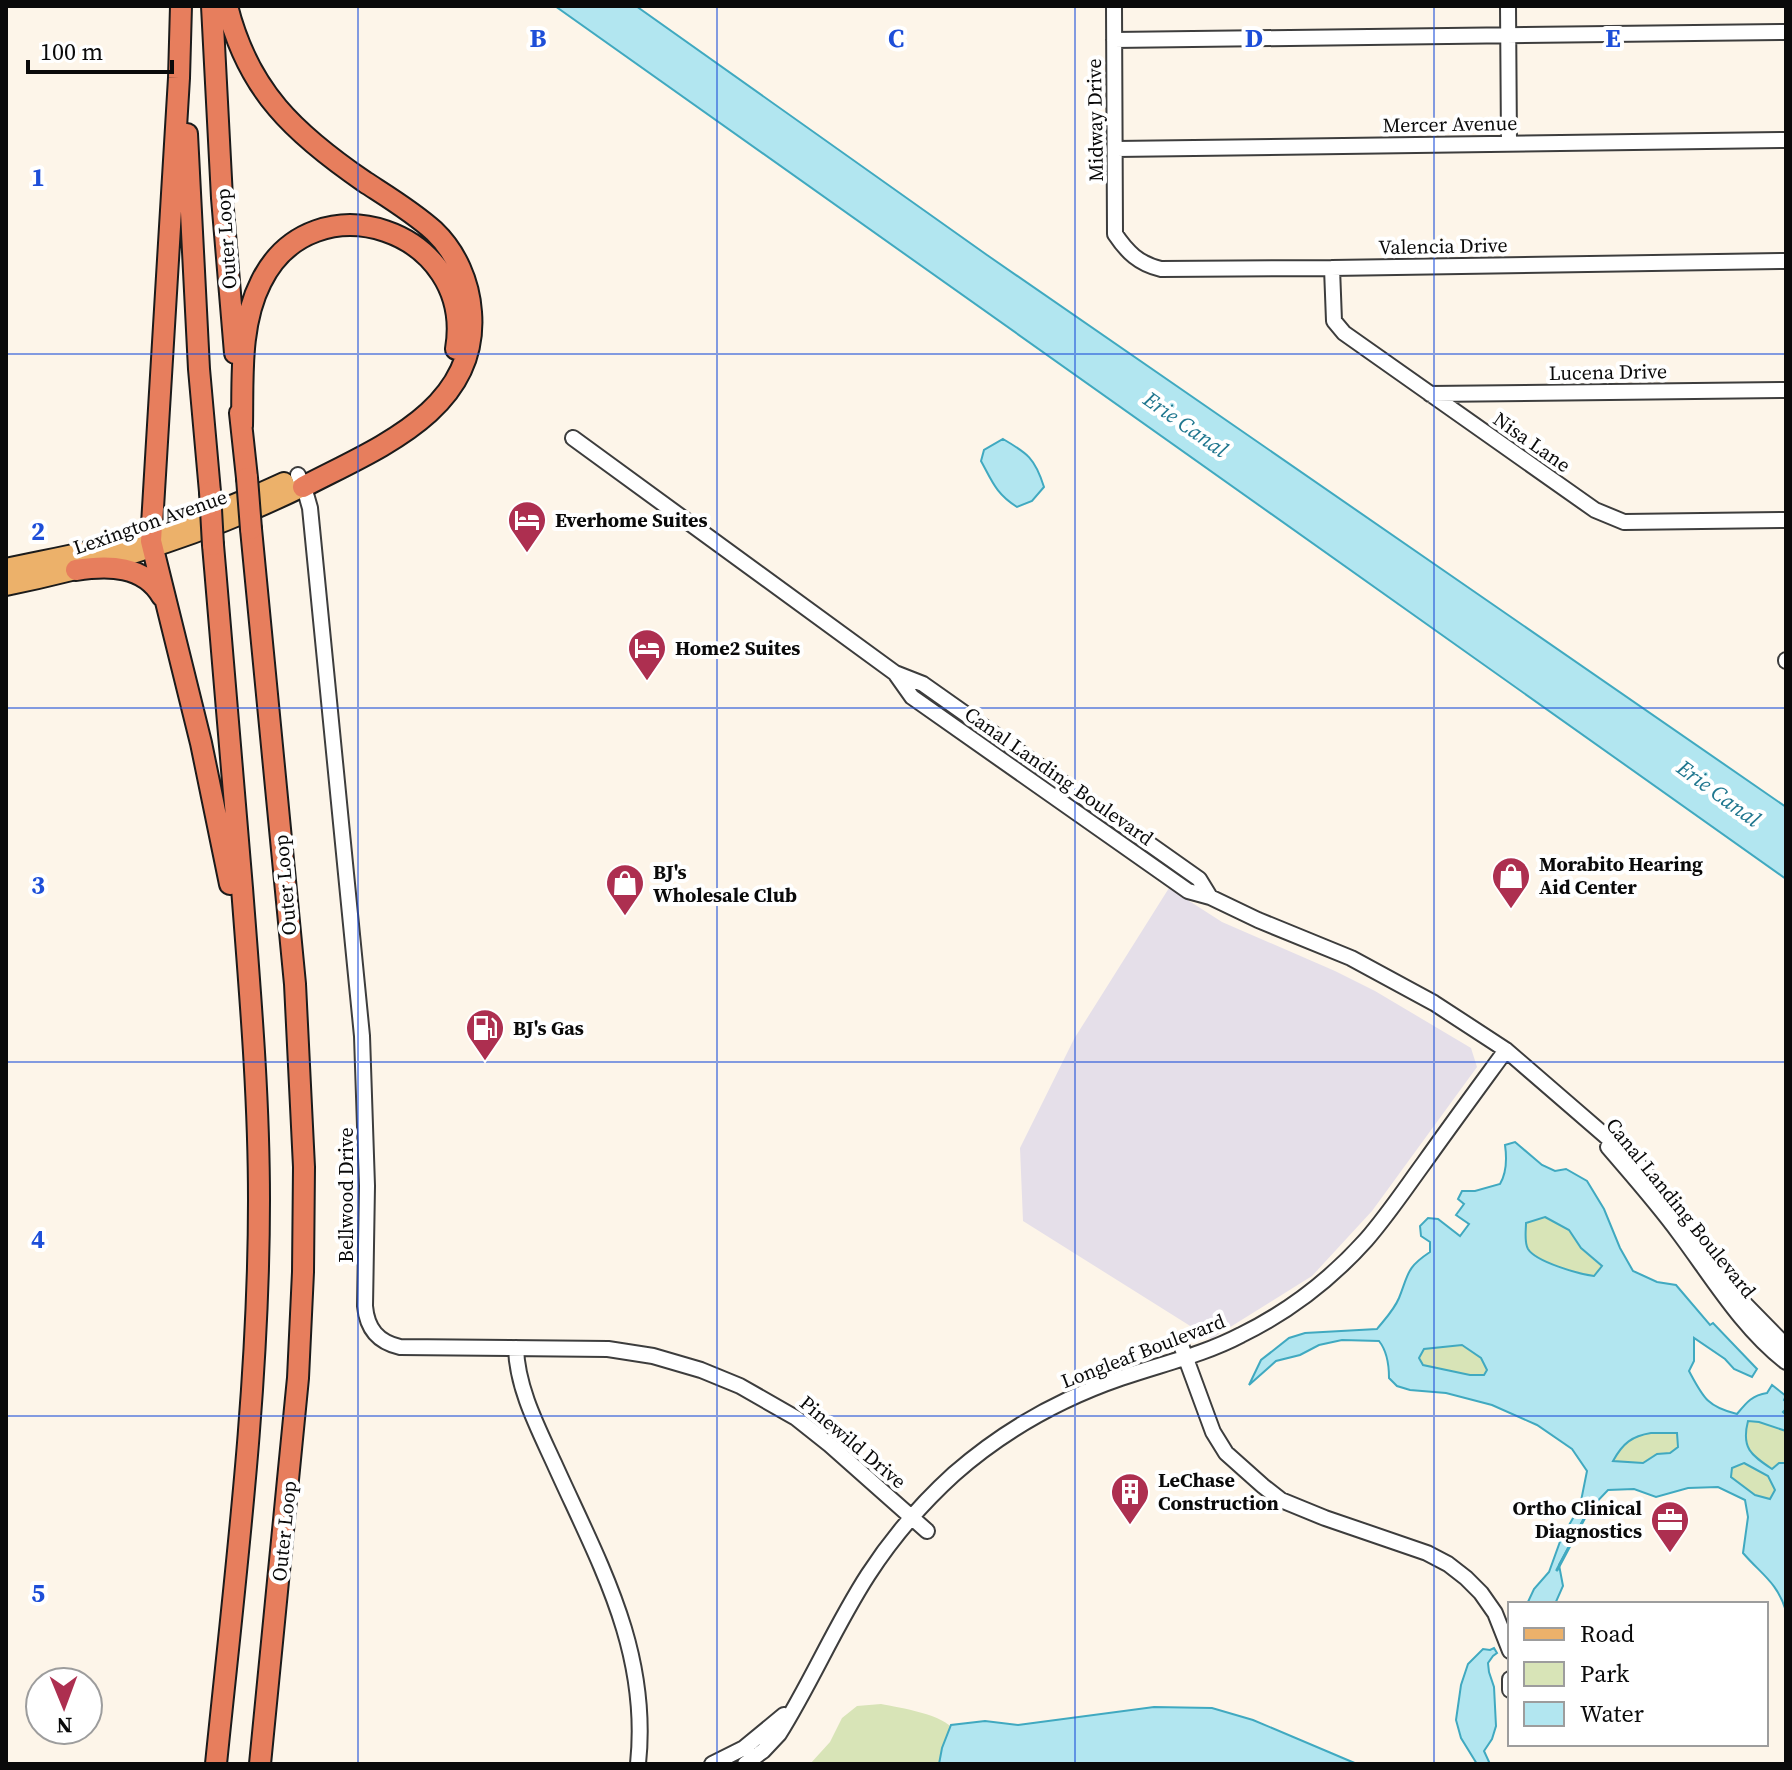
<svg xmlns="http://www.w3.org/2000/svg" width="1792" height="1770" viewBox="0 0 1792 1770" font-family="'Source Serif 4',serif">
  <rect width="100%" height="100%" fill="#fdf5e9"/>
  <path fill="#e5dfe9" d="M1169 888 1222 922 1335 971 1375 991 1471 1048 1477 1067 1372 1211 1312 1276 1211 1339 1023 1221 1020 1148 1074 1039Z"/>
  <path fill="#d8e4b7" d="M1545 1217 1569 1230 1581 1249 1602 1267 1594 1276C1579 1273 1536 1262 1528 1249 1523 1242 1526 1231 1526 1223Z
    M1462 1345 1481 1358 1487 1370 1484 1375H1470L1423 1365 1419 1358 1424 1349Z
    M1748 1421 1759 1422 1786 1431V1463H1779L1773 1469C1750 1455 1742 1449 1748 1421Z
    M1651 1433H1678V1447L1670 1454H1657L1643 1463 1613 1461C1623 1443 1631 1436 1651 1433Z
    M1744 1463 1768 1476 1775 1490 1770 1499 1755 1495 1731 1477 1732 1468Z
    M881 1704C900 1708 945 1714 954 1731L942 1748 939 1764H810L830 1742 842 1718 857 1706Z"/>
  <path fill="#b2e6f0" stroke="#40a9c0" stroke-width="2" fill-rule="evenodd" d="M555 6H636L987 255 1786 807V879Z
    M1003 439C1027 453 1035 458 1044 487L1032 501 1017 507C996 494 992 481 981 461L984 450Z
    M1515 1142 1542 1165 1555 1171 1566 1169 1587 1181 1604 1209 1620 1248 1633 1271 1657 1282 1676 1285 1710 1325 1713 1323 1757 1369 1752 1377 1734 1369 1725 1359 1694 1338V1361L1689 1371C1703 1397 1707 1407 1737 1414 1746 1403 1752 1395 1767 1393L1772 1385 1786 1396 1784 1400 1786 1402V1409L1783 1412 1786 1415V1431L1759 1422 1748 1421C1741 1448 1751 1455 1772 1469L1779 1463H1786V1611C1777 1582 1762 1575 1743 1553L1748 1517 1745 1500 1718 1487 1688 1488 1656 1497 1634 1489 1608 1490 1588 1511 1559 1565 1563 1586 1555 1604H1527L1534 1589 1549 1572 1561 1539 1580 1506 1587 1471 1572 1449 1537 1425 1492 1405 1446 1393 1410 1390 1397 1386 1389 1378C1389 1364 1387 1351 1379 1341L1342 1340 1319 1345 1300 1355 1276 1361 1249 1385 1261 1360 1289 1338 1305 1333 1377 1329C1385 1319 1394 1310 1399 1298 1409 1273 1406 1268 1430 1252V1242L1421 1236 1420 1226 1428 1218 1438 1219 1460 1236 1469 1224 1456 1215 1464 1204 1458 1199 1462 1191H1475L1500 1184C1507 1172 1507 1159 1505 1145ZM1545 1217 1569 1230 1581 1248 1602 1266 1594 1276C1579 1274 1536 1262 1528 1249 1524 1242 1526 1231 1526 1223ZM1462 1345 1481 1358 1487 1370 1484 1375H1470L1423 1365 1419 1358 1424 1349ZM1651 1433H1677L1678 1447 1670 1453 1657 1454 1643 1463 1613 1461C1623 1443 1632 1436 1651 1433ZM1744 1463 1768 1476 1775 1490 1770 1499 1755 1495 1731 1477 1732 1468Z
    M1494 1648 1497 1653 1493 1656 1488 1663 1489 1672 1494 1687 1496 1726 1492 1739 1484 1751 1490 1764H1477L1461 1738 1456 1720 1461 1685 1468 1664 1483 1649 1490 1650Z
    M1154 1707 1212 1708 1253 1720 1357 1764H939L942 1748 951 1725 985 1721 1018 1725Z"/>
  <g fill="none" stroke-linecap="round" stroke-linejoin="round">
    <path stroke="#40a9c0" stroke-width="3" d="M1557 1570 1591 1506"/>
    <g stroke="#3d3d3d" stroke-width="18">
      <path id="minor" d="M1114 6 1115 234C1127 252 1139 264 1161 269L1332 268 1786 261
        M1508 6 1509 143
        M1114 40 1786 32
        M1116 149 1786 140
        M1332 268 1334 321 1344 333 1595 510 1624 522 1786 520
        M1430 394 1786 390
        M573 438 895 673 923 684 1199 879 1210 897
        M298 475 306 494 310 508 362 1036 367 1186 365 1306C367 1329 378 1342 400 1347L608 1349 653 1356 701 1370 740 1386 796 1418 830 1445 927 1531
        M1786 660V661
        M895 673 912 697 1188 891 1210 897 1258 920 1351 958 1434 1003 1506 1050 1639 1165 1682 1217 1738 1297 1786 1346
        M1608 1147C1632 1175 1657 1203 1679 1233 1712 1277 1742 1328 1786 1362
        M1181 1345 1213 1432 1226 1453 1263 1486 1281 1500 1325 1518 1427 1553 1448 1564 1466 1578 1481 1593 1495 1613 1510 1651
        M516 1348C517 1388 538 1428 554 1463 599 1563 650 1650 638 1764
        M1510 1679V1690
        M712 1764 744 1748 784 1715
        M745 1764 763 1751 779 1734C811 1683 835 1626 868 1575 892 1538 921 1504 954 1474 1003 1431 1060 1399 1121 1378 1161 1364 1203 1355 1241 1335 1288 1312 1331 1279 1366 1240 1387 1216 1405 1189 1424 1163 1451 1125 1479 1087 1506 1050"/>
    </g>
    <g stroke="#1b1b1b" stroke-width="22">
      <path id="major" d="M6 568C48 559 92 551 133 540 185 525 236 504 284 482
        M6 586C109 565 209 533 303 487"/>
    </g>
    <g stroke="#1b1b1b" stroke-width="24">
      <path id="highway" d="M181 6 179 78 151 541 201 743 230 884
        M212 6 222 198 235 353
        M227 6C248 91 295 134 365 182 388 197 413 212 434 231 456 252 469 282 471 312 479 411 375 449 303 487
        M187 134 199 369 210 492
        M240 413 247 478
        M242 426C243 379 239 325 261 282 313 176 476 230 456 349
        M251 529 295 984 304 1167 303 1272 298 1378 260 1764
        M213 545C223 659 232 773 242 888 250 992 259 1096 259 1200 259 1389 235 1577 216 1764
        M76 570C108 565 144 565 162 596"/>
    </g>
    <use href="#minor" stroke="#fff" stroke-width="14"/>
    <use href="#major" stroke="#ecb16a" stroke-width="18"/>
    <use href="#highway" stroke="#e77e5d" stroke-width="20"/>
    <g stroke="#1b1b1b" stroke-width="24" stroke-linecap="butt">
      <path id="highway-bridge" d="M247 478 251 529
        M210 492 213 545"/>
    </g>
    <use href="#highway-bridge" stroke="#e77e5d" stroke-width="20"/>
  </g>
  <path fill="none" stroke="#1d4ed8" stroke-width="2" stroke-opacity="0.55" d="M358 6V1764M717 6V1764M1075 6V1764M1434 6V1764M6 354H1786M6 708H1786M6 1062H1786M6 1416H1786"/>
  <defs>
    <g id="hotel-pin" transform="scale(2)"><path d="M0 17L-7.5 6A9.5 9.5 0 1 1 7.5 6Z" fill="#ad2f50" stroke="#fff"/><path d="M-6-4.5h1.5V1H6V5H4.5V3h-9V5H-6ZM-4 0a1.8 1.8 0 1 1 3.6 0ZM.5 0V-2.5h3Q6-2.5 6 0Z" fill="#fff"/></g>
    <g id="shop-pin" transform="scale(2)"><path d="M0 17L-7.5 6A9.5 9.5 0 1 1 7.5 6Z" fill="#ad2f50" stroke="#fff"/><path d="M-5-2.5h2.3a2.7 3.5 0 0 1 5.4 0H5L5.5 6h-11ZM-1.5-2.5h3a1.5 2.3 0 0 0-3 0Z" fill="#fff"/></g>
    <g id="fuel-pin" transform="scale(2)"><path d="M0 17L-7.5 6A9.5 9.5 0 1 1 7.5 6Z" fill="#ad2f50" stroke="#fff"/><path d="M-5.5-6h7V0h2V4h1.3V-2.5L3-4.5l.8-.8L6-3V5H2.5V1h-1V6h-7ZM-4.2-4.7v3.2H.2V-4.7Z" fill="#fff"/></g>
    <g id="building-pin" transform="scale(2)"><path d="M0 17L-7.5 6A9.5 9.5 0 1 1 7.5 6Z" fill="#ad2f50" stroke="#fff"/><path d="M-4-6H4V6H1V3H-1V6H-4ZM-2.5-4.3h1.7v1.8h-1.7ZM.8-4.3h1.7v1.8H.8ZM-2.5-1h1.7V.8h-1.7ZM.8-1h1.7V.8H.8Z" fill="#fff"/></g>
    <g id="office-pin" transform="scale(2)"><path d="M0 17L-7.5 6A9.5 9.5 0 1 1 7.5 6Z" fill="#ad2f50" stroke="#fff"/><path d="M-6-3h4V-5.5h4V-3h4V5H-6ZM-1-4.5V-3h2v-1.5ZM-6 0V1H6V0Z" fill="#fff"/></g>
  </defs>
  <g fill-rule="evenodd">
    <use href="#hotel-pin" x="527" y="520"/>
    <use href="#hotel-pin" x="647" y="648"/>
    <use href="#shop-pin" x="1511" y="876"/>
    <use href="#shop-pin" x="625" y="883"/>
    <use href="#fuel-pin" x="485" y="1028"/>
    <use href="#building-pin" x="1130" y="1492"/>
    <use href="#office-pin" x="1670" y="1520"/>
  </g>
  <g text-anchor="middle" stroke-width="8" stroke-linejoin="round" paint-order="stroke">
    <g font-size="20" fill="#0a0a0a" stroke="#fff">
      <text transform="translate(1095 120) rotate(-91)" y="7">Midway Drive</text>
      <text transform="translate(1450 124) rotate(-1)" y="7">Mercer Avenue</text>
      <text transform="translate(226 239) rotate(-94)" y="7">Outer Loop</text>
      <text transform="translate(1443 246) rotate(-1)" y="7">Valencia Drive</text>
      <text transform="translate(1608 372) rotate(-1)" y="7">Lucena Drive</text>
      <text transform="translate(1532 442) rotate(35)" y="7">Nisa Lane</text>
      <text transform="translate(150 522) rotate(-19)" y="7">Lexington Avenue</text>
      <text transform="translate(1059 776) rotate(35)" y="7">Canal Landing Boulevard</text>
      <text transform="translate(285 885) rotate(-95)" y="7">Outer Loop</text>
      <text transform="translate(346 1195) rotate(-90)" y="7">Bellwood Drive</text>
      <text transform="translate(1681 1208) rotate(51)" y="7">Canal Landing Boulevard</text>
      <text transform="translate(1143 1351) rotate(-21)" y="7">Longleaf Boulevard</text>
      <text transform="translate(853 1442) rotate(40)" y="7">Pinewild Drive</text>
      <text transform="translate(284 1531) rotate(-84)" y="7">Outer Loop</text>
    </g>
    <g font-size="20" font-weight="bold" fill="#0a0a0a" stroke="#fff" text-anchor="start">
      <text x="555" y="527">Everhome Suites</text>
      <text x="675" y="655">Home2 Suites</text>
      <text x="1539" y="871">Morabito Hearing<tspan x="1539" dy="23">Aid Center</tspan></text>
      <text x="653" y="879">BJ's<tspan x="653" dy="23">Wholesale Club</tspan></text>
      <text x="513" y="1035">BJ's Gas</text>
      <text x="1158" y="1487">LeChase<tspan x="1158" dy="23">Construction</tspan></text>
      <text x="1642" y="1515" text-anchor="end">Ortho Clinical<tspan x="1642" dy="23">Diagnostics</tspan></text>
    </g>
    <g font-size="22" font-style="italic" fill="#20778f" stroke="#fff">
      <text transform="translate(1186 424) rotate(35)" y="8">Erie Canal</text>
      <text transform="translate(1719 793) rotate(36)" y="8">Erie Canal</text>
    </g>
  </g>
  <g font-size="26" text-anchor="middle" font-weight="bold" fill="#1d4ed8" stroke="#fff" stroke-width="8" stroke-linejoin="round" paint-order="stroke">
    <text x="538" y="47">B</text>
    <text x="896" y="47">C</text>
    <text x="1254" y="47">D</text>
    <text x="1613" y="47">E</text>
    <text x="38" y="186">1</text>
    <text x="38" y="540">2</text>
    <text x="38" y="894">3</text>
    <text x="38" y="1248">4</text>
    <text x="38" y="1602">5</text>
  </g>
  <rect width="1792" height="1770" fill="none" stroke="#0a0a0a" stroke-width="16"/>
  <rect x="1508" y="1602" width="260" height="144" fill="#ffffff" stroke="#9d9d9d" stroke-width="2"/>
  <rect x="1524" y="1628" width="40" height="12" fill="#ecb16a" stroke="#9d9d9d" stroke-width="2"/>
  <text x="1580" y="1642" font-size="24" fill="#0a0a0a">Road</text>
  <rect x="1524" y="1662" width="40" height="24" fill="#d8e4b7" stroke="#9d9d9d" stroke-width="2"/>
  <text x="1580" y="1682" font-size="24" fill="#0a0a0a">Park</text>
  <rect x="1524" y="1702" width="40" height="24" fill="#b2e6f0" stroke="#9d9d9d" stroke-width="2"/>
  <text x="1580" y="1722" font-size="24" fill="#0a0a0a">Water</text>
  <g transform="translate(64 1706) rotate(179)"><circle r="38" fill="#ffffff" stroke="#9d9d9d" stroke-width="2"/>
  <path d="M0-6L14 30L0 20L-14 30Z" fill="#ad2f50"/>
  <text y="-12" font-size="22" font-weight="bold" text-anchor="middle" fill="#0a0a0a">N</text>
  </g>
  <path d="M28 60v12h144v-12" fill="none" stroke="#0a0a0a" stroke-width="4"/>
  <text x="40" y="60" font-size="24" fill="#0a0a0a" stroke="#ffffff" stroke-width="6" paint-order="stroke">100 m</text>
</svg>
